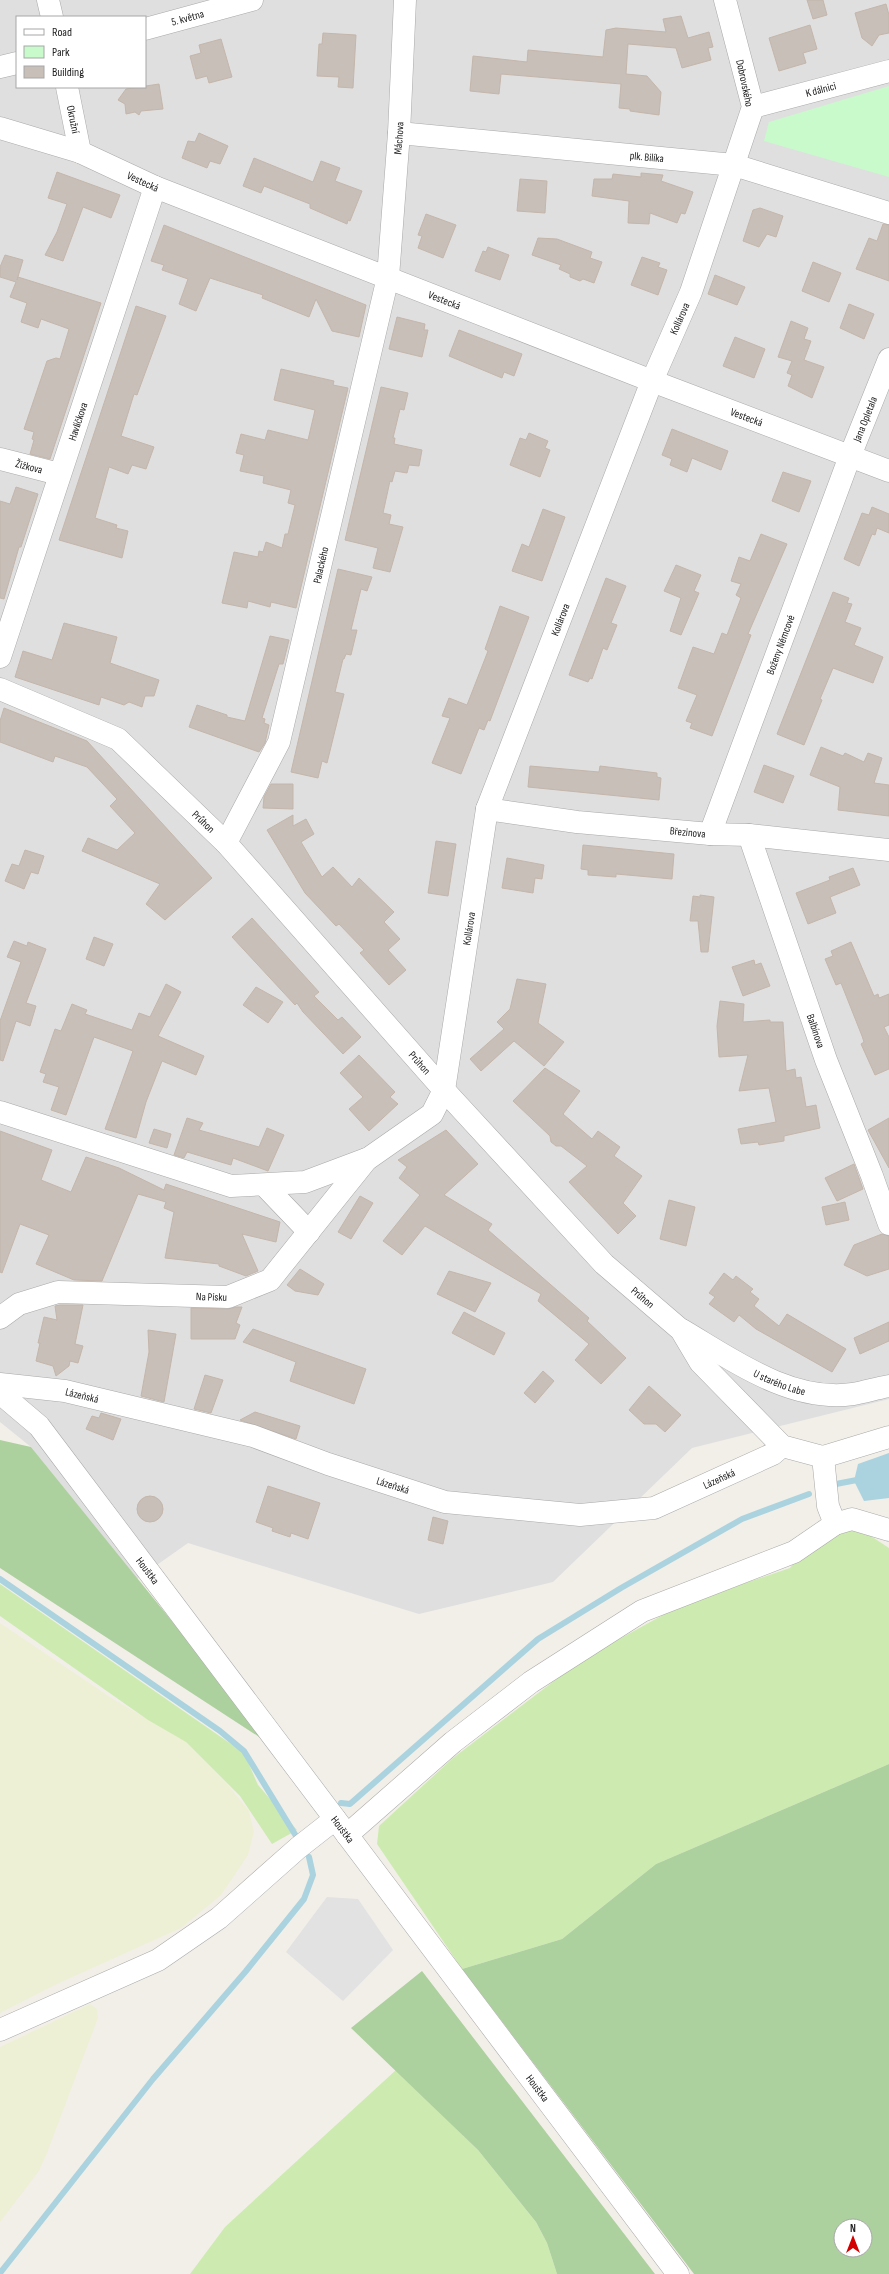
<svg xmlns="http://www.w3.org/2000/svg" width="889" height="2274" viewBox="0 0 889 2274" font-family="'Sofia Sans Condensed',sans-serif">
  <rect width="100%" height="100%" fill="#f2efe9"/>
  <path fill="#e0dfdf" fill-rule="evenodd" d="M0 0H889V1399L692 1448 553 1582 419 1614 188 1543 137 1579 31 1447 0 1422ZM17 17H145V87H17Z"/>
  <path fill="#eef0d5" d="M0 1623 113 1699 186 1742 227 1784 249 1811 254 1832 248 1855 221 1895 181 1928 57 1984 0 2013Z
    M90 2004 97 2009 98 2018 47 2153 39 2171 0 2222V2047Z"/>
  <path fill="#cdebb0" d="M831 1510 889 1548V1764L656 1864 562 1939 462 1969 377 1844 379 1826 453 1758 583 1659 683 1604 790 1568Z
    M0 1584 244 1753 258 1785 297 1830 272 1844 240 1796 186 1742 148 1720 0 1616Z
    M396 2070 478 2150 536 2222 547 2243 557 2274H190L225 2227Z"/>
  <path fill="#add19e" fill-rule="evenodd" d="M0 1440 31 1447 273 1746 0 1568Z
    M889 1764V2274H694L462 1969 562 1939 656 1864ZM841 2226H865V2250H841Z
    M422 1971 655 2274H557L547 2243 536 2222 478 2150 351 2028Z"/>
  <path fill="#c8facc" d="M889 86V177L764 141 769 122Z"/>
  <path fill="#e2e2e2" d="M327 1897 358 1899 393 1950 343 2001 286 1952Z"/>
  <path fill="#aad3df" d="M889 1453V1498L864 1501 854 1481 858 1464Z"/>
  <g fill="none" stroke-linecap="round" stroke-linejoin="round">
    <path stroke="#aad3df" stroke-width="6" d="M836 1484 862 1479
      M0 1579 220 1731 244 1751 296 1836
      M341 1803 350 1804 538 1639 621 1588 742 1519 809 1494
      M0 2273 153 2079 246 1971 304 1899 313 1875 309 1857"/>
  </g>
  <path fill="#c7bfb8" stroke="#c4b6ab" d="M807 0H823L827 15 813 19Z
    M886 4 889 15V33L879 35 872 46 862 38 855 13Z
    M681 16 688 38 709 32 713 47 708 48 711 60 682 68 676 48 628 44 626 74 647 76 661 92 659 115 630 111V109L619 108 621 84 501 74 499 94 470 91 473 56 527 62 528 50 603 57 606 30 616 28 666 32 663 19Z
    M810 25 817 49 803 53 806 63 779 71 769 38Z
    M323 33 356 35 353 88 338 87 339 77 317 76 319 44H322Z
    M221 39 232 77 209 83 207 76 196 79 190 56 201 53 199 45Z
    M159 84 163 109 141 111 139 115 135 112 126 114 125 104 118 100 126 89Z
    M199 133 228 146 220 164 210 161 207 168 182 158 188 141 195 142Z
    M254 158 313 182 321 161 340 168 335 181 362 191 350 221 348 220 347 224 310 208V204L264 186 261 193 243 186Z
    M57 172 120 195 111 218 83 207 63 261 45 255 57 232 67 204 48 198Z
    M641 173 663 175 661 181 693 192 685 214 681 213 677 223 650 213 649 224 628 223 629 201 592 196 594 179H612L613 174 641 177Z
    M520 179 547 181 545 213 517 211Z
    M760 208 783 216 776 237 767 234 759 247 743 241 753 210Z
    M426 214 456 225 443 258 418 248 422 236 418 235Z
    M883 224 889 225V281L856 269 869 238 877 241Z
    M164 225 366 305 359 337 332 331 316 299 309 317 262 298 263 295 210 278 196 311 179 304 188 279 162 270 164 265 151 261Z
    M538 238 557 239 592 252 590 258 602 262 594 283 583 279 580 281 570 277V274L559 269 561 265 532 255Z
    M488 247 509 255 500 280 475 271 483 251 486 252Z
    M5 255 23 260 17 280 18 277 101 303 50 459 30 454 34 440 32 439 34 432 24 429 47 361 56 358 60 359 69 329 41 319 38 328 21 322 27 303 10 297 16 282 0 277V267Z
    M642 257 660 263 658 267 667 270 658 295 631 285Z
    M813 262 841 273 829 302 802 291Z
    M715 275 745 287 737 305 708 294Z
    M849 304 874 314 864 339 840 328Z
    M136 306 166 316 137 395 134 394 121 436 154 447 146 469 132 465 128 474 109 467 95 518 117 525 116 528 128 531 122 558 59 540Z
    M397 317 425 324 424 330H428L422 357 389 349Z
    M791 321 808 328 804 339 811 341 804 360 824 367 812 398 788 386 792 375 787 373 792 361 778 357Z
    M459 330 522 354 514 376 504 372 502 378 449 356Z
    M735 337 765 349 754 378 723 366Z
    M281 369 334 381 333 385 348 388 296 608 271 602 270 607 248 601 247 608 222 603 234 552 258 557 259 551 263 552 266 542 282 548 285 534H288L295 505 288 503 291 490 263 483 264 476 240 471 244 455 236 453 241 434 265 440 268 430 308 440 315 410 274 400Z
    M381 387 408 393 404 410 400 409 393 438H395L394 444 422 450 419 466 409 465 407 473 395 471 392 482 390 481 383 513 391 515 389 524 403 527 390 572 373 568 378 548 345 540Z
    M672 429 728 451 721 470 692 458 687 472 670 465 672 459 662 455Z
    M529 433 548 441 545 448 550 450 540 477 510 465 520 438 526 440Z
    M783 472 811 481 799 512 772 501Z
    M16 487 38 494 21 547H19L4 599 0 598V501L10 504Z
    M872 507 889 514V533L877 528 875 535 872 534 859 566 844 559 862 513 869 515Z
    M543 509 565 517 542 581 512 571 522 544 529 547Z
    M761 534 787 544 748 634 751 635 712 736 690 728 692 723 686 721 697 695 678 688 693 647 714 654 722 633 727 635 741 598 736 595 741 584 731 581 739 557 750 561Z
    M676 565 701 575 694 591 699 593 681 635 670 631 681 598 664 591Z
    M338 569 372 577 367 591 361 589 351 630H357L351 655 346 654 344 659H343L335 692 344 694 327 763 322 761 318 778 291 772Z
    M606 578 626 586 611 623 617 625 607 650 603 648 592 679 590 678 588 682 569 675Z
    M833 592 849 598 847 603 852 604 845 622 861 628 854 645 883 657 873 683 833 668 820 699 822 700 804 745 777 734Z
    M500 606 529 617 490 721 488 720 484 730 479 728 461 774 432 763 450 718 442 716 449 698 467 705 488 651 485 649Z
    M64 623 117 637 110 663 159 680 154 696H145L142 707 129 702 124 705 101 697 99 705 15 677 23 651 52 660Z
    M270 636 289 640 283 664H279L262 718 265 719 264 723 269 725 265 743 259 752 189 727 197 705 227 715V717L245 721Z
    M4 708 87 741 212 878 165 920 146 904 160 884 82 851 88 838 117 850 135 833 110 806 117 799 87 767 55 756 53 762 0 742V721Z
    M821 747 843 756 845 753 864 762 868 753 882 758 874 783 889 785V816L838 810 840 787 810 775Z
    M764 765 794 776 783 803 754 792Z
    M530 766 599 772 600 766 657 773V777L661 778 659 800 528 787Z
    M271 784H293V809L263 808 264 797Z
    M293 815V826L306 819 314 834 301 842 322 877 333 867 352 887 359 878 394 912 384 922 400 939 388 950 406 970 389 985 360 953 364 950 339 924 336 926 305 893 267 830Z
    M436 841 456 844 448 896 428 893Z
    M583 845 674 854 672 879 616 874V877L588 875V870L581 869Z
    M25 850 44 856 38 874 31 872 24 889 5 881 12 864 19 866Z
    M507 858 544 865 542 879 535 878 533 893 502 888Z
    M853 868 860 885 830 897 836 913 808 924 796 893 830 880 829 877Z
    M700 895 714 897 708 952H701L698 921H690L693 896 700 897Z
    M252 918 319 992 314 996 338 1020 342 1017 361 1037 343 1054 303 1012 297 1003 295 1005 232 937Z
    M94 937 113 944 104 966 86 959Z
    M14 941 27 946 28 942 46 949 26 1003 36 1006 30 1026 16 1021 3 1061 0 1060V1021L21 962 7 957Z
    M851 942 874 996 878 994 879 998 889 994V1025L884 1027 889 1037V1069L875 1075 861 1044 864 1042 862 1036 841 983 836 985 825 959 833 956 831 951Z
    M754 960 755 965 761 963 770 986 743 996 732 967Z
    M517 979 546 984 538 1023 564 1042 544 1066 514 1041 481 1071 470 1059 504 1029 497 1022 510 1009Z
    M166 984 181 992 158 1036 204 1056 196 1075 162 1061 146 1102 136 1138 105 1129 133 1051 94 1037 66 1115 51 1110 59 1087 43 1082 46 1074 40 1072 55 1029 61 1031 72 1004 87 1010 85 1014 132 1030 139 1013 150 1017Z
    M256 987 283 1002 268 1023 243 1005Z
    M720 1001 744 1004 743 1022 770 1020V1022H783L786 1071 795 1069 796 1078 801 1077 806 1107 816 1105 820 1128 784 1136V1141L759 1145 758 1142 741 1144 738 1129 776 1122 769 1088 739 1091 748 1055 719 1057 717 1026Z
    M359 1055 395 1092 390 1097 398 1104 369 1131 349 1109 363 1097 340 1073Z
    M545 1068 580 1091 563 1114 592 1139 598 1131 620 1147 614 1156 642 1176 623 1203 636 1216 618 1234 569 1182 587 1166 561 1146H556L551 1142 550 1136 513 1101Z
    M187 1118 203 1123 199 1130 259 1147 267 1128 284 1135 268 1171 233 1158 231 1165 187 1152 184 1158 174 1155Z
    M889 1118V1168L868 1130Z
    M154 1129 171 1134 167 1148 149 1143Z
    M446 1130 478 1164 444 1195 492 1224 488 1230 589 1318 587 1321 626 1358 601 1384 575 1360 589 1344 538 1301 541 1294 425 1226 402 1255 383 1241 420 1195 399 1178 407 1167 398 1160Z
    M0 1131 52 1150 41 1180 71 1192 86 1157 119 1168 164 1190 166 1184 280 1222 276 1242 242 1234 258 1271 246 1276 219 1266V1264L165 1258 174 1212 164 1208 166 1202 138 1194 102 1281 74 1280 36 1264 49 1235 20 1224 2 1273 0 1272Z
    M854 1164 863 1189 837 1201 825 1178Z
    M360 1196 373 1203 351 1239 338 1232Z
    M669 1200 695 1207 686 1246 660 1239Z
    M845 1202 849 1220 826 1225 822 1207Z
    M882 1234 889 1236V1269L867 1276 844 1265 854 1245Z
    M300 1269 324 1284 318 1295 295 1291 287 1285Z
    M449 1271 491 1283 475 1312 437 1294Z
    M724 1273 733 1280 736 1276 753 1289 750 1292 759 1299 754 1306 779 1326 787 1314 846 1349 832 1372 756 1329 739 1315 734 1322 709 1304 715 1297 709 1293Z
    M60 1305H83L75 1344 83 1346 78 1363 70 1361 69 1366 56 1376 53 1366 36 1361 40 1343H38L44 1317 57 1320 55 1306Z
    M236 1307H242L236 1323 240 1325 235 1339H191V1308L228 1309Z
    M464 1312 505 1333 494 1355 452 1333Z
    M889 1322V1341L860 1354 854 1338Z
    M253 1329 366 1369 354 1404 290 1381 296 1362 243 1342Z
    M148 1330 176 1334 164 1402 141 1396 149 1352Z
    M543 1371 554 1381 535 1403 524 1393Z
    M205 1375 223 1380 211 1413 194 1409Z
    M649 1386 681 1415 665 1432 656 1424H644L629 1410Z
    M255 1412 300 1426 296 1439 240 1420Z
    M101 1413 121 1419 113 1440 86 1429 92 1416 99 1418Z
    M268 1486 320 1503 308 1539 291 1533 290 1537 272 1531 273 1528 256 1522Z
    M137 1509a13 13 0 1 1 26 0a13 13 0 1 1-26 0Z
    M433 1517 448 1521 443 1544 428 1540Z"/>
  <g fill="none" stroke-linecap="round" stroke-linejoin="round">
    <g stroke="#a9a9a9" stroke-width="23">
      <g id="minor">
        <path d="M48 0 52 17"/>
        <path id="s1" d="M145 29 252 0"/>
        <path d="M0 67 17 63"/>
        <path id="s2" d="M67 87 80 152"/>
        <path id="s3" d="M753 107 889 71"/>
        <path id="s4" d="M0 128 80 152 155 187 652 381 889 471"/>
        <path id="s5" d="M399 133 734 165 889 213"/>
        <path id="s6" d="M0 459 59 474"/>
        <path id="s7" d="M0 657 155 187"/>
        <path id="s8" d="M0 689 118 739 226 843 444 1090 604 1264 681 1330 700 1362 782 1446 823 1457"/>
        <path id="s9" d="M487 809 577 822 710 834 749 835 889 850"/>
        <path id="s10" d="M710 834 850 456 889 359"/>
        <path id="s11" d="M749 835 826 1060 872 1176 889 1224"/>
        <path id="s12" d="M226 843 279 742 388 277 399 133 405 0"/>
        <path id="s13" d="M0 1112 231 1186 305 1182 369 1158 432 1114 444 1090 487 809 652 381 691 292 753 107 725 0"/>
        <path d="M264 1185 309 1232"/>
        <path id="s14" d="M0 1318 19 1304 58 1292 228 1297 270 1280 367 1159"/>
        <path id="s15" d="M682 1330C733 1360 791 1403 853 1394 865 1392 877 1388 889 1386"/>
        <path id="s16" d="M0 1384 65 1391 253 1436 328 1464 445 1502 580 1515 654 1508 773 1454 782 1446"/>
        <path id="s17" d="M0 1393 39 1426 678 2274"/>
        <path d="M823 1457 889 1437"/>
        <path d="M823 1457 828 1506 835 1524"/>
        <path d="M347 1835 453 1742 531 1682 642 1611 794 1552 835 1524 852 1519 889 1530"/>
        <path d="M0 2030 158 1960 219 1918 298 1848 335 1819"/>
      </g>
    </g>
    <use href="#minor" stroke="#fff" stroke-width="22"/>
  </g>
  <g text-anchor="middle" stroke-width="3" stroke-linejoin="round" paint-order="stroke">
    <g font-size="11" fill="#222" stroke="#fff">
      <text dy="4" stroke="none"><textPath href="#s1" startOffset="44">5. května</textPath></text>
      <text transform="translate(745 83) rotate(78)" y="4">Dobrovského</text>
      <text dy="4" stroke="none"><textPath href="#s3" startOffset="70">K dálnici</textPath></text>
      <text dy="4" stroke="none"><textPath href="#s2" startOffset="33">Okružní</textPath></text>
      <text dy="4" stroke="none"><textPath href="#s12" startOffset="731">Máchova</textPath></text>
      <text dy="4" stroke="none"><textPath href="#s5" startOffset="249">plk. Bilíka</textPath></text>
      <text dy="4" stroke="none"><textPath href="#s4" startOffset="153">Vestecká</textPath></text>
      <text dy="4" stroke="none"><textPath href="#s4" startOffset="477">Vestecká</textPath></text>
      <text dy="4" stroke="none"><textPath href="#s13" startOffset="1300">Kollárova</textPath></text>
      <text dy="4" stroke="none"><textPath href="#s4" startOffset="801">Vestecká</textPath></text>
      <text dy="4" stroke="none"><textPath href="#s10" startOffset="443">Jana Opletala</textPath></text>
      <text dy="4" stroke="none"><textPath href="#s7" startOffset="248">Havlíčkova</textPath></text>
      <text dy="4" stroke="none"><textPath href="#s6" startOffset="30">Žižkova</textPath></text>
      <text dy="4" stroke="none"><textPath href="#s12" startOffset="296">Palackého</textPath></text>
      <text dy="4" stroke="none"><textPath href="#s13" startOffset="976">Kollárova</textPath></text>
      <text dy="4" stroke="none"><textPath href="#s10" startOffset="202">Boženy Němcové</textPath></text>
      <text dy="4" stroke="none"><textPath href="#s8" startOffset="247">Průhon</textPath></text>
      <text dy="4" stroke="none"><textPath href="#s9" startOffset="202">Březinova</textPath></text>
      <text dy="4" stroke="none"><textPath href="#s13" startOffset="652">Kollárova</textPath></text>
      <text dy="4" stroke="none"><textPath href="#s11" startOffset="207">Balbínova</textPath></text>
      <text dy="4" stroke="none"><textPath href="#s8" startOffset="571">Průhon</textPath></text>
      <text dy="4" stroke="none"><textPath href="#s14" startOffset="218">Na Písku</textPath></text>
      <text dy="4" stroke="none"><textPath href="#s8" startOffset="895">Průhon</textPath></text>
      <text dy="4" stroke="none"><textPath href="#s15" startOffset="111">U starého Labe</textPath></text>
      <text dy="4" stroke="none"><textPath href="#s16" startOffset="83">Lázeňská</textPath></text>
      <text dy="4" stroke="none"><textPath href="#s16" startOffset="743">Lázeňská</textPath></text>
      <text dy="4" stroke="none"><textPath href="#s16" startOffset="407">Lázeňská</textPath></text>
      <text dy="4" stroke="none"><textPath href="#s17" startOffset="232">Houštka</textPath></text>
      <text dy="4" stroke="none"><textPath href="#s17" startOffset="556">Houštka</textPath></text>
      <text dy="4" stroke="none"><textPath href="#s17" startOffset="880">Houštka</textPath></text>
    </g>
  </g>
  <rect x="16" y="16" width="130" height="72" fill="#ffffff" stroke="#a7a7a7"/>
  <rect x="24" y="29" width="20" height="6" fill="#ffffff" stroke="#a7a7a7"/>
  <text x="52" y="36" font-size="12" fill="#222222">Road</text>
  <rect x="24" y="46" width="20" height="12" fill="#c8facc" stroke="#a7a7a7"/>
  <text x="52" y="56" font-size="12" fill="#222222">Park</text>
  <rect x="24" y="66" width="20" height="12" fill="#c7bfb8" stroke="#a7a7a7"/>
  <text x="52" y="76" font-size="12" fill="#222222">Building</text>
  <g transform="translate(853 2238)"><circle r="19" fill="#ffffff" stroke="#a7a7a7"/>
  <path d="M0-3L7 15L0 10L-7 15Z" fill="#d40000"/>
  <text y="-6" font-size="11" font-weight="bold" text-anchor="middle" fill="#222222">N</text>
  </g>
</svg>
